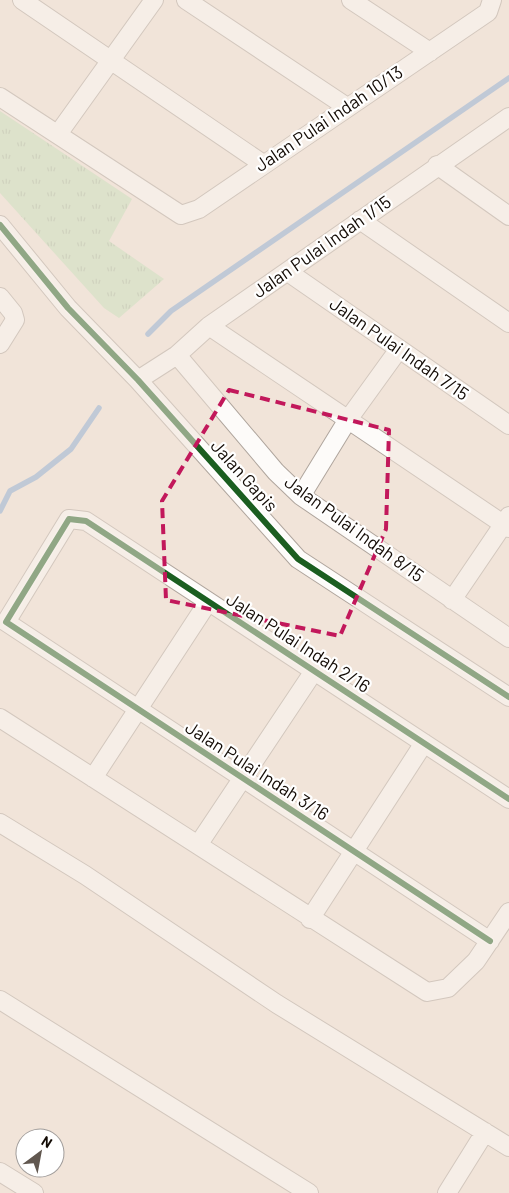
<svg xmlns="http://www.w3.org/2000/svg" width="509" height="1193" viewBox="0 0 509 1193" font-family="Barlow,sans-serif">
  <defs>
    <pattern id="grass-tufts" width="24" height="20" patternUnits="userSpaceOnUse" patternTransform="scale(1.25)"><rect width="24" height="20" fill="#c6dfbb"/><path d="M3 7l-1-3M5 7V3M7 7l1-3M15 17l-1-3M17 17v-4M19 17l1-3" fill="none" stroke="#a9be9f"/></pattern>
  </defs>
  <rect width="100%" height="100%" fill="#f1e4d9"/>
  <path fill="url(#grass-tufts)" d="M0 111 132 199 109 241 164 279 119 318 104 308 0 193Z"/>
  <g fill="none" stroke-linecap="round" stroke-linejoin="round">
    <path stroke="#86a8d3" stroke-width="5.5" d="M148 334 171 311 509 78
      M0 511 10 491 36 477 71 449 99 408"/>
    <g stroke="#afa59d" stroke-width="20">
      <path id="minor" d="M22 0 263 164
        M186 0 347 107
        M351 0 430 52
        M0 97 181 215 199 209 488 12 492 0
        M58 134 154 0
        M437 165 509 216
        M360 220 509 323
        M0 225 68 308 138 380 298 559 509 697
        M288 272 509 425
        M0 297 13 313 15 320 0 344
        M209 326 509 528
        M177 355 276 472 301 496 509 638
        M138 380 177 355 209 326 509 117
        M301 496 347 421 399 349
        M452 600 509 516
        M0 718 427 992 448 988 476 961 509 912
        M93 778 208 602
        M0 823 85 875 277 1004 509 1147
        M198 845 314 671
        M310 919 424 743
        M490 941 6 622 69 519 86 521 509 799
        M0 1000 309 1193
        M0 1172 34 1193
        M447 1193 485 1132"/>
    </g>
    <use href="#minor" stroke="#fdfbf9" stroke-width="18"/>
    <g stroke="#fff" stroke-width="9">
      <path id="cycleway" d="M0 225 68 308 138 380 298 559 509 697
        M490 941 6 622 69 519 86 521 509 799"/>
    </g>
    <use href="#cycleway" stroke="#1b5e20" stroke-width="6"/>
  </g>
  <path d="M0 0H509V1193H0ZM229 390 389 430 386 529 340 636 166 600 162 501Z" fill="#f1e4d9" fill-opacity=".55" fill-rule="evenodd"/>
  <path fill="none" stroke="#c2185b" stroke-width="4" stroke-dasharray="10 6" stroke-linejoin="round" d="M229 390 389 430 386 529 340 636 166 600 162 501Z"/>
  <g text-anchor="middle" stroke-width="4.5" stroke-linejoin="round" paint-order="stroke">
    <g font-size="18" fill="#130b05" stroke="#fff">
      <text transform="translate(329 119) rotate(-34)" y="6">Jalan Pulai Indah 10/13</text>
      <text transform="translate(322 247) rotate(-35)" y="6">Jalan Pulai Indah 1/15</text>
      <text transform="translate(399 349) rotate(35)" y="6">Jalan Pulai Indah 7/15</text>
      <text transform="translate(244 476) rotate(48)" y="6">Jalan Gapis</text>
      <text transform="translate(354 529) rotate(36)" y="6">Jalan Pulai Indah 8/15</text>
      <text transform="translate(298 643) rotate(33)" y="6">Jalan Pulai Indah 2/16</text>
      <text transform="translate(257 771) rotate(33)" y="6">Jalan Pulai Indah 3/16</text>
    </g>
  </g>
  <g transform="translate(40 1153) rotate(32)"><circle r="24" fill="#ffffff" stroke="#a19d9b"/>
  <path d="M0-4L9 19L0 12L-9 19Z" fill="#61574f"/>
  <text y="-8" font-size="14" font-weight="bold" text-anchor="middle" fill="#130b05">N</text>
  </g>
</svg>
